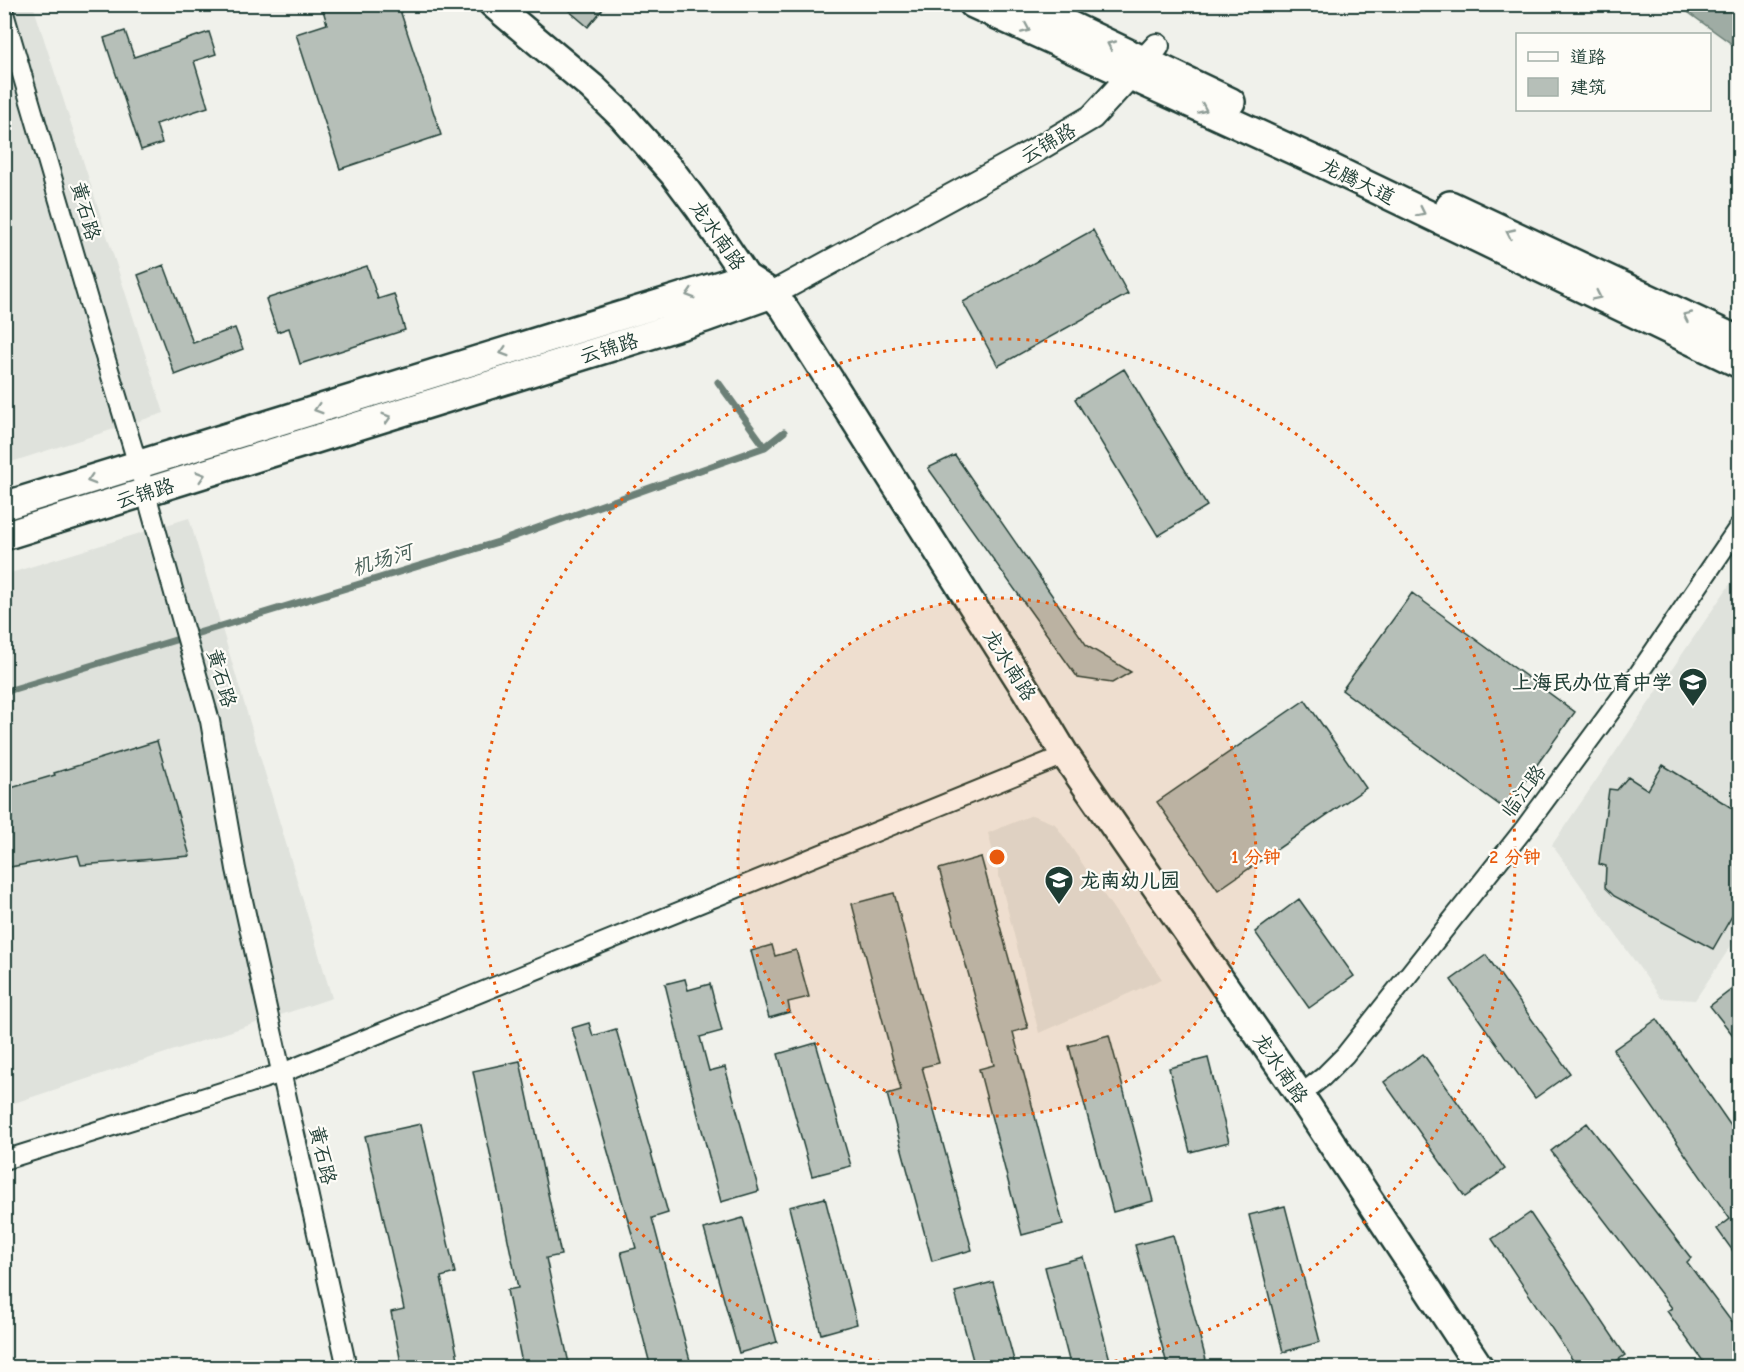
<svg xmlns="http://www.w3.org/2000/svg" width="1744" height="1372" viewBox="0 0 1744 1372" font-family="'Comic Neue','LXGW WenKai TC',sans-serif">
  <rect width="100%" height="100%" fill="#f0f1eb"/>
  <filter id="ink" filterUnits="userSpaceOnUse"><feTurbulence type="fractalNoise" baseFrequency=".0167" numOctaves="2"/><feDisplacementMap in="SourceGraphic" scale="12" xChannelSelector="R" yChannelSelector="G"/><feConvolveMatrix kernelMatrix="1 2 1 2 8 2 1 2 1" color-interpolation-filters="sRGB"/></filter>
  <g filter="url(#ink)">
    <path fill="#dfe2dc" d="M5 5H33L164 413 5 464Z
      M189 518 332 998 5 1106 4 575Z
      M1739 571V934L1695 1000 1661 998 1552 845Z
      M1032 815 1055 824 1162 979 1039 1033 988 833Z"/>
    <path fill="#9faca4" stroke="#6c8077" stroke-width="1.5" d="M1678 5H1739V49Z"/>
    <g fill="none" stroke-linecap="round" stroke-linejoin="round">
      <path stroke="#6c8077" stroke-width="7" d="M718 382 765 447
        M4 692 498 542 765 447 784 432"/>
    </g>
    <path fill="#b6bfb8" stroke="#1f3d34" stroke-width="1.5" d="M340 4H398L441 135 340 169 296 34 327 24 323 10Z
      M561 4H607L588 27Z
      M125 31 134 57 209 32 216 54 194 61 208 107 156 124 162 143 141 150 104 38Z
      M1093 230 1128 294 998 366 963 302Z
      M164 265 193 343 235 328 243 349 175 375 138 275Z
      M367 266 378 299 394 294 405 330 300 364 289 328 277 332 266 299Z
      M1124 369 1207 506 1158 536 1075 399Z
      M955 455 1087 646 1131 672 1112 683 1078 678 928 468Z
      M1412 593 1575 712 1505 809 1342 690Z
      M1305 700 1366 788 1218 890 1157 802Z
      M157 741 190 856 81 865 78 855 4 868V790L55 775 54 773Z
      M1663 765 1740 813V902L1713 949 1614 896 1605 887 1606 866 1599 864 1609 789 1617 790 1628 777 1648 790Z
      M981 857 1028 1028 1013 1032 1063 1224 1022 1235 979 1069 994 1065 939 869Z
      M894 893 939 1063 922 1067 972 1250 932 1261 887 1094 901 1090 852 904Z
      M1299 899 1354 976 1309 1008 1255 932Z
      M772 945 775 956 796 950 809 997 788 1002 790 1012 769 1018 751 951Z
      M1486 955 1570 1073 1535 1098 1451 980Z
      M685 979 688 990 710 984 722 1031 700 1037 709 1071 725 1067 759 1191 721 1202 688 1077 665 984Z
      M1740 983V1044L1710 1006Z
      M1657 1019 1740 1139V1261L1717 1229 1730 1219 1613 1050Z
      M589 1023 593 1036 616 1029 668 1213 652 1218 692 1368H651L621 1252 636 1248 572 1028Z
      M1109 1035 1153 1201 1113 1212 1069 1046Z
      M816 1043 851 1166 812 1176 778 1054Z
      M1423 1054 1505 1169 1465 1197 1384 1082Z
      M1208 1058 1229 1142 1190 1152 1169 1068Z
      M520 1061 561 1255 546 1258 570 1368H523L507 1290 518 1288 473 1071Z
      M1587 1123 1691 1258 1687 1262 1740 1333V1368H1708L1667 1311 1672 1308 1551 1151Z
      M421 1124 455 1273 441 1277 460 1368H402L391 1312 404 1309 365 1136Z
      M825 1198 857 1324 821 1334 789 1207Z
      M1285 1206 1320 1342 1283 1352 1249 1215Z
      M1530 1213 1625 1355 1606 1368H1578L1492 1239Z
      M743 1218 777 1342 739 1353 704 1229Z
      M1173 1235 1206 1360 1177 1368H1168L1135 1245Z
      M1083 1257 1112 1368H1071L1045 1267Z
      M993 1282 1016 1368H975L955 1292Z"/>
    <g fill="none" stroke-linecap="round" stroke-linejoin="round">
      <g stroke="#1f3d34" stroke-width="22">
        <path id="minor" d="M4 13 96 327 138 465 210 721 236 869 347 1368
          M1300 1095 1323 1077 1345 1055 1524 829 1639 673 1740 525
          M4 1160 282 1073 1065 755"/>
      </g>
      <g stroke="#1f3d34" stroke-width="28">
        <path id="tertiary" d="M772 294 1031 153 1092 117 1157 46"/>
      </g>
      <g stroke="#1f3d34" stroke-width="32">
        <path id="secondary" d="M493 4 592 87 622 116 673 173 700 209 746 277 772 294 784 308 1026 690 1065 755 1300 1095 1480 1368
          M973 4 1317 161 1740 364
          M1025 4 1231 102
          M1450 205 1740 341
          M4 506 746 277
          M4 536 705 318 772 294"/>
      </g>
      <use href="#minor" stroke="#fdfcf7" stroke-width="18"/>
      <use href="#tertiary" stroke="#fdfcf7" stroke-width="24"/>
      <use href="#secondary" stroke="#fdfcf7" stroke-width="27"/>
    </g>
    <defs><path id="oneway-chevron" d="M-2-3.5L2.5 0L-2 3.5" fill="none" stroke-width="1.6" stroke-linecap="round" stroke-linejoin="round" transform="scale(1.5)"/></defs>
    <g stroke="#8e9c96">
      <use href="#oneway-chevron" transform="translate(1026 29) rotate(24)"/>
      <use href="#oneway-chevron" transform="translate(1111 45) rotate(-155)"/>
      <use href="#oneway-chevron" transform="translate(1203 109) rotate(24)"/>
      <use href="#oneway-chevron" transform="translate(1421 212) rotate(26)"/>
      <use href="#oneway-chevron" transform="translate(1510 233) rotate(-155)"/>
      <use href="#oneway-chevron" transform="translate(690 294) rotate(163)"/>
      <use href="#oneway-chevron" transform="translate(1597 296) rotate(26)"/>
      <use href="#oneway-chevron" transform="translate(1687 316) rotate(-155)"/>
      <use href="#oneway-chevron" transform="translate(504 352) rotate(163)"/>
      <use href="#oneway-chevron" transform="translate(318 409) rotate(163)"/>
      <use href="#oneway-chevron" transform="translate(387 418) rotate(-17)"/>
      <use href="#oneway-chevron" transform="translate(201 476) rotate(-17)"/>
      <use href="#oneway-chevron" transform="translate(91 480) rotate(163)"/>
    </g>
  </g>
  <circle cx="997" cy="857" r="259" fill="#e8590c" fill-opacity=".12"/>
  <g fill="none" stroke="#e8590c" stroke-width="3" stroke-dasharray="3 6">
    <circle cx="997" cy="857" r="259"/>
    <path d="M907 1367A518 518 0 1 1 1087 1367"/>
  </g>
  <defs>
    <g id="school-pin" transform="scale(1.5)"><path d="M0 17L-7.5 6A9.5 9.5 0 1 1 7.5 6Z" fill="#1f3d34" stroke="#fdfcf7"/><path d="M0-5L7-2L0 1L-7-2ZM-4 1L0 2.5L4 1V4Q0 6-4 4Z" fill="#fff"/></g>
  </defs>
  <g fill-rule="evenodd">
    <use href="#school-pin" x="1693" y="682"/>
    <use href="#school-pin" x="1059" y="880"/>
  </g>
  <g text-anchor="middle" stroke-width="4.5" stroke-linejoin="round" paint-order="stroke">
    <g font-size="20" fill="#1f3d34" stroke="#fdfcf7">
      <text transform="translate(1048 143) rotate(-30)" y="7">云锦路</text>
      <text transform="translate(1358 181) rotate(26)" y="7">龙腾大道</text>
      <text transform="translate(86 211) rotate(74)" y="7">黄石路</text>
      <text transform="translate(718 235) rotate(55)" y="7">龙水南路</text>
      <text transform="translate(609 348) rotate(-17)" y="7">云锦路</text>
      <text transform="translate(145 493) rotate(-17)" y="7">云锦路</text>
      <text transform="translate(1010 665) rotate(58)" y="7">龙水南路</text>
      <text transform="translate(222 678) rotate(74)" y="7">黄石路</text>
      <text transform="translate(1523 791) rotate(-53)" y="7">临江路</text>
      <text transform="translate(1281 1068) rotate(56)" y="7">龙水南路</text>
      <text transform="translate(323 1155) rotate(77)" y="7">黄石路</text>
    </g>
    <g font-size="20" font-weight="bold" fill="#1f3d34" stroke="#fdfcf7" text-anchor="end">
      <text x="1672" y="689">上海民办位育中学</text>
      <text x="1080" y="887" text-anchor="start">龙南幼儿园</text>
    </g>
    <g font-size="21" font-style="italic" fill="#455e56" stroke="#fdfcf7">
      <text transform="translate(382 560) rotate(-17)" y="7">机场河</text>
    </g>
  </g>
  <circle cx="997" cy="857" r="9" fill="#e8590c" stroke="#fdfcf7" stroke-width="3"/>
  <g font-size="18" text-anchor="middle" font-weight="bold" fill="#e8590c" stroke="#fdfcf7" stroke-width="4.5" stroke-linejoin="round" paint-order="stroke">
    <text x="1256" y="863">1 分钟</text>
    <text x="1515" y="863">2 分钟</text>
  </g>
  <rect width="1744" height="1372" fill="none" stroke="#fdfcf7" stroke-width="24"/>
  <rect x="12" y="12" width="1720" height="1348" fill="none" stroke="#1f3d34" stroke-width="2" filter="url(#ink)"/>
  <rect x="1516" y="33" width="195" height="78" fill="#fdfcf7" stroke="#a4b0a9" stroke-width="1.5"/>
  <rect x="1528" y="52" width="30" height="9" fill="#fdfcf7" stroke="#a4b0a9" stroke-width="1.5"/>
  <text x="1570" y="63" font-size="18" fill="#1f3d34">道路</text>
  <rect x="1528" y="78" width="30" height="18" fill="#b6bfb8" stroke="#a4b0a9" stroke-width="1.5"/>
  <text x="1570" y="93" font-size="18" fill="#1f3d34">建筑</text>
</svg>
